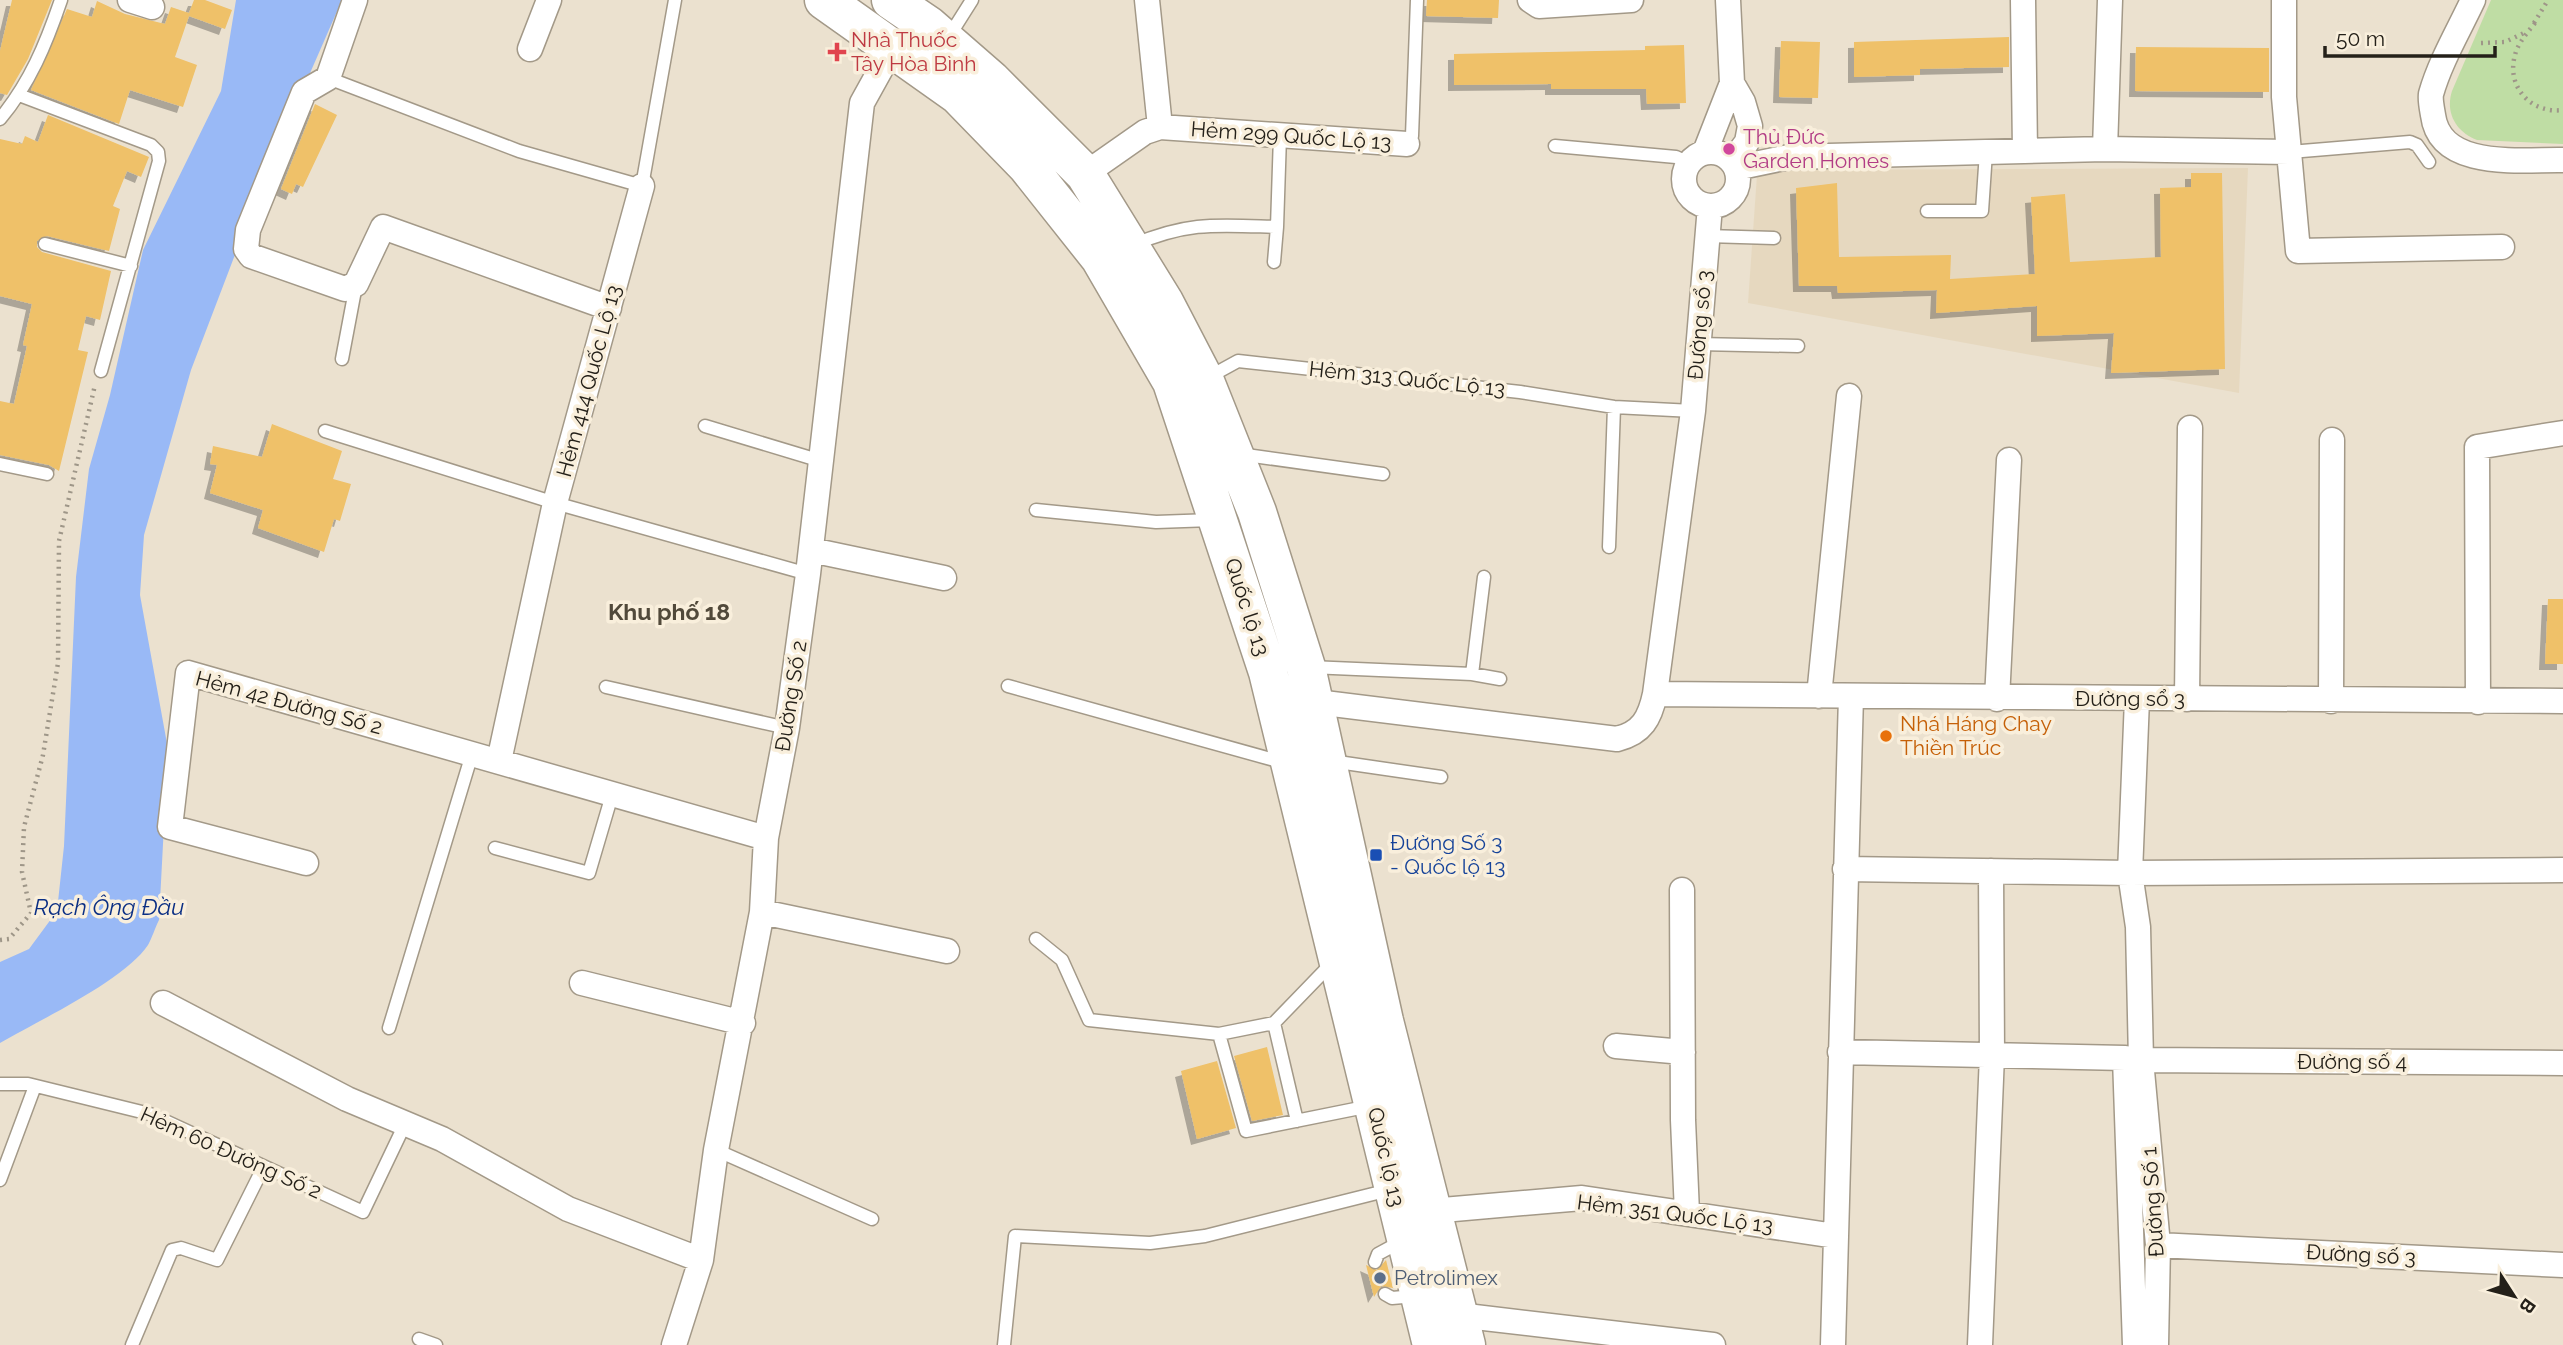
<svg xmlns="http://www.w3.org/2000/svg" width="2563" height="1345" viewBox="0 0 2563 1345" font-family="Raleway,sans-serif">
  <defs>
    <filter id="shadow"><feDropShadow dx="-6" dy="6" stdDeviation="0" flood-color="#0004"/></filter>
  </defs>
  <rect width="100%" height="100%" fill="#ebe1cf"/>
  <path fill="#e6d8bf" d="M2248 168 2239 393 1748 303 1757 175 1779 170Z"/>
  <path fill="#bfdda4" d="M2491 0H2563V144L2477 140C2456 132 2445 113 2452 91Z"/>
  <path fill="#99b9f6" d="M236 0H342L265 176 191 370 144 535 140 595 168 749 159 920C155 928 152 938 148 945 125 980 38 1021 0 1043V962L29 949 57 911 64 846 76 577 89 469 110 395 143 250 221 91Z"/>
  <path fill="#efc169" filter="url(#shadow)" d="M12 0H52L28 59 7 95 0 93V51Z
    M194 0H205L232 10 225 29 189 16 175 57 197 65 183 107 130 90 119 124 31 90 67 9 92 17 97 1 125 14 165 24 171 7 189 13Z
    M1427 0H1499L1498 18 1426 16Z
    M2009 37V67L1920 69V75L1854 77V42Z
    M1781 41 1820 42 1818 98 1779 97Z
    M1684 45 1686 103 1647 104 1646 89H1551V84L1454 85V54L1645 50V46Z
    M2136 47 2269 48V92L2135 91Z
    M315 104 337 115 303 187 296 184 292 194 281 189Z
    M48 115 149 157 141 177 127 171 113 206 120 209 109 251 47 236 37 241V247L42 252 111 271 100 320 86 316 78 350 88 352 59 471 49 465 0 455V401L14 404 27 346 23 345 32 304 0 296V139L22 144 25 136 38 142Z
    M2191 173H2222L2225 369 2111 373 2114 333 2037 336V306L1936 313 1937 290 1838 293 1837 286H1799L1796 188 1837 183 1839 257 1951 255 1950 279 2035 274 2031 197 2065 194 2070 262 2161 257 2160 188 2191 187Z
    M272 424 342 451 333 479 351 484 340 521 334 519 324 552 258 528 263 510 210 493 217 465 210 464 213 446 262 457Z
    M2548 599H2563V664H2545Z
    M1267 1047 1283 1115 1252 1121 1234 1056Z
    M1217 1061 1236 1128 1197 1139 1181 1071Z
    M1386 1260 1393 1288 1381 1286 1374 1297 1366 1265 1377 1270Z"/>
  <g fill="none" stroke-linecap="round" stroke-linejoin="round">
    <g stroke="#a39988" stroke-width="15">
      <path id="lane" d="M948 38 972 0
        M328 78 519 151 642 186 675 0
        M19 95 151 145 158 152 159 161 101 371
        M0 119C30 83 46 44 61 0
        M1407 144 1412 136 1417 0
        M1555 146 1676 157 1689 163
        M2290 152 2410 142 2417 145 2429 162
        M1927 211H1982L1986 152
        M1707 236 1774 238
        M45 244 131 266
        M1133 245C1189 221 1218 225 1277 227L1280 136
        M1274 262 1277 227
        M1698 344 1798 346
        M342 359 356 285
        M1207 378 1238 361 1520 392 1614 407 1693 411
        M705 426 821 461
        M325 431 555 503 808 574
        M1239 454 1383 474
        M0 464 47 474
        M1036 510 1156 522 1212 520
        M1609 547 1614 407
        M1310 667 1472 674 1500 679
        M1472 674 1484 577
        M1008 686 1285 763
        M606 687 787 728
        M1331 761 1441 777
        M495 848 589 873 612 795
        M1036 939 1062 960 1089 1020 1219 1034 1246 1131 1370 1106
        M389 1028 472 754
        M1219 1034 1274 1023
        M0 1084H28L150 1114 363 1212 405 1124
        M1297 1121 1274 1023 1333 962
        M716 1150 872 1219
        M0 1180 35 1086
        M1375 1262 1378 1254 1402 1241
        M1385 1294 1392 1298 1415 1296
        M419 1339 436 1345
        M132 1345 172 1250 181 1248 217 1260 263 1168
        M1004 1345 1015 1236 1150 1243 1205 1236 1389 1190"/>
    </g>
    <g stroke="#a39988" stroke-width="27">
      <path id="street" d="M130 0 152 7
        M355 0 328 78 304 92 248 230 246 249 251 256 345 289 356 284 383 227 609 308
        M1147 0 1160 127
        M1530 0 1539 6 1631 0
        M1728 0 1732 83 1743 102 1750 126 1747 142 1732 162
        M2023 0 2025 151
        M2284 0V97L2298 251 2502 247
        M2473 0C2459 30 2440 62 2431 94 2430 100 2432 109 2433 115 2440 171 2523 159 2563 160
        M530 49 549 0
        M2105 149 2110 0
        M1705 152 1732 83
        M1684 179a27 27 0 1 1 54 0a27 27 0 1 1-54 0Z
        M1736 168 1789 157 2105 149 2290 152
        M1085 174 1145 132 1160 127 1407 144
        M811 550 944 578
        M1655 694 2563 701
        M1819 696 1849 396
        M1997 699 2009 460
        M2137 699 2130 873 2138 927 2141 1060 2158 1245 2156 1345
        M2187 699 2190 428
        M1300 700 1617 739C1642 733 1650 718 1655 694L1693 411 1710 206
        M2331 701 2332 440
        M2478 702 2477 447 2563 433
        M499 761 555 503 642 186
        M306 863 170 827 188 673 766 838
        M1845 869 2130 873 2563 870
        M1682 890 1683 1120 1687 1213
        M762 912 947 951
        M582 983 743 1023
        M163 1003 347 1099 442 1139 568 1209 701 1260
        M1616 1046 1683 1052
        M1840 1052 2125 1058 2135 1345
        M2141 1060 2563 1063
        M1431 1211 1582 1198 1835 1236
        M2158 1245 2563 1265
        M1458 1315 1713 1345
        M674 1345 701 1260 716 1150 762 912 766 838 787 728 808 574 862 103 893 47
        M1833 1345 1851 696
        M1980 1345 1992 1055 1991 871"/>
    </g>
    <g stroke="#a39988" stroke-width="41">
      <path id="highway" d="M824 0 958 95 1027 166 1100 258 1172 382 1268 672 1432 1345
        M891 0 929 26 991 80 1085 174 1164 302 1204 379 1257 512 1306 667 1384 1021 1466 1345"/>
    </g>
    <path stroke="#9e9688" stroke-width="4.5" stroke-dasharray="2 5" stroke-linecap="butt" d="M2534 23 2548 0
      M2535 23C2527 33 2518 43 2515 55 2506 87 2531 114 2563 110
      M2481 43 2505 42 2526 32
      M0 940 9 939 31 913 22 872 24 827 43 755 58 663 59 541 95 385"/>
    <use href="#lane" stroke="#fff" stroke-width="12"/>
    <use href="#street" stroke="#fff" stroke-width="24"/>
    <use href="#highway" stroke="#fff" stroke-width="38"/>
  </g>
  <path fill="#e0444e" stroke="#f9efdc" stroke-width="2.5" d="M833.5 41.5h7v7h7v7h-7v7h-7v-7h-7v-7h7z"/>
  <circle fill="#d1479c" stroke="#f9efdc" stroke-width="2.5" cx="1729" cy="149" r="7"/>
  <circle fill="#e8710a" stroke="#f9efdc" stroke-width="2.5" cx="1886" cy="736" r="7"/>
  <rect fill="#1a4fb4" stroke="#f9efdc" stroke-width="2.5" x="1369" y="848" width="14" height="14" rx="3.5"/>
  <circle fill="#5c6f8a" stroke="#f9efdc" stroke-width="2.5" cx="1380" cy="1278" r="7"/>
  <g text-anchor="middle" stroke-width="7" stroke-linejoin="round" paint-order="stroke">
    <g font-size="21" fill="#be3a42" stroke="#f9efdc" text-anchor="start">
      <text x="851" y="47">Nhà Thuốc<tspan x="851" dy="24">Tây Hòa Bình</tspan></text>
    </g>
    <g font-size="21" fill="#242019" stroke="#f9efdc">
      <text transform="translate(1291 136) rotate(4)" y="7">Hẻm 299 Quốc Lộ 13</text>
      <text transform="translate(1700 325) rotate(-85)" y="7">Đường sổ 3</text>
      <text transform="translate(1407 379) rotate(6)" y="7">Hẻm 313 Quốc Lộ 13</text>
      <text transform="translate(589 381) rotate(-75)" y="7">Hẻm 414 Quốc Lộ 13</text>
      <text transform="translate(1247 607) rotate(72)" y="7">Quốc lộ 13</text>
      <text transform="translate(791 696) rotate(-81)" y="7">Đường Số 2</text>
      <text x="2130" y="706">Đường sổ 3</text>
      <text transform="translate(289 703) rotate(15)" y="7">Hẻm 42 Đường Số 2</text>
      <text x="2352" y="1069">Đường số 4</text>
      <text transform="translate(231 1153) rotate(24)" y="7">Hẻm 60 Đường Số 2</text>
      <text transform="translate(1386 1157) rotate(77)" y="7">Quốc lộ 13</text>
      <text transform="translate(2153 1202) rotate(-94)" y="7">Đường Số 1</text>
      <text transform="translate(1675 1214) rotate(7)" y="7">Hẻm 351 Quốc Lộ 13</text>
      <text transform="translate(2361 1255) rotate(3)" y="7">Đường số 3</text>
    </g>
    <g font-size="21" fill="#b23c85" stroke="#f9efdc" text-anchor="start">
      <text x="1743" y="144">Thủ Đức<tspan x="1743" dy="24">Garden Homes</tspan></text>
    </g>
    <g font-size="21" fill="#c56008" stroke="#f9efdc" text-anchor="start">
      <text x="1900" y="731">Nhá Háng Chay<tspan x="1900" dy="24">Thiền Trúc</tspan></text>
    </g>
    <g font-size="21" fill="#164399" stroke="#f9efdc" text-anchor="start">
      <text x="1390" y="850">Đường Số 3<tspan x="1390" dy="24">- Quốc lộ 13</tspan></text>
    </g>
    <g font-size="21" fill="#4e5e75" stroke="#f9efdc" text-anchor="start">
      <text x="1394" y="1285">Petrolimex</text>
    </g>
    <g font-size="23" font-weight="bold" fill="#51493a" stroke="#f9efdc">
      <text x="669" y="620">Khu phố 18</text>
    </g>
    <g font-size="23" font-style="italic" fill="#0b2f84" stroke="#f9efdc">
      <text x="109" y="915">Rạch Ông Đầu</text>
    </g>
  </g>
  <g transform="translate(2514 1296) rotate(126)" stroke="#f9efdc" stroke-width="5" paint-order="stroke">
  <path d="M0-5L12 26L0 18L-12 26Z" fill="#242019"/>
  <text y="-10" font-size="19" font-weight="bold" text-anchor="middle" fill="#242019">B</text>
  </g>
  <path d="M2325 46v10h170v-10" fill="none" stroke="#242019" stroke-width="3.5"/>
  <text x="2336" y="46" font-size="21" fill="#242019" stroke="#f9efdc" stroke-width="5" paint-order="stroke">50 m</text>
</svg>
